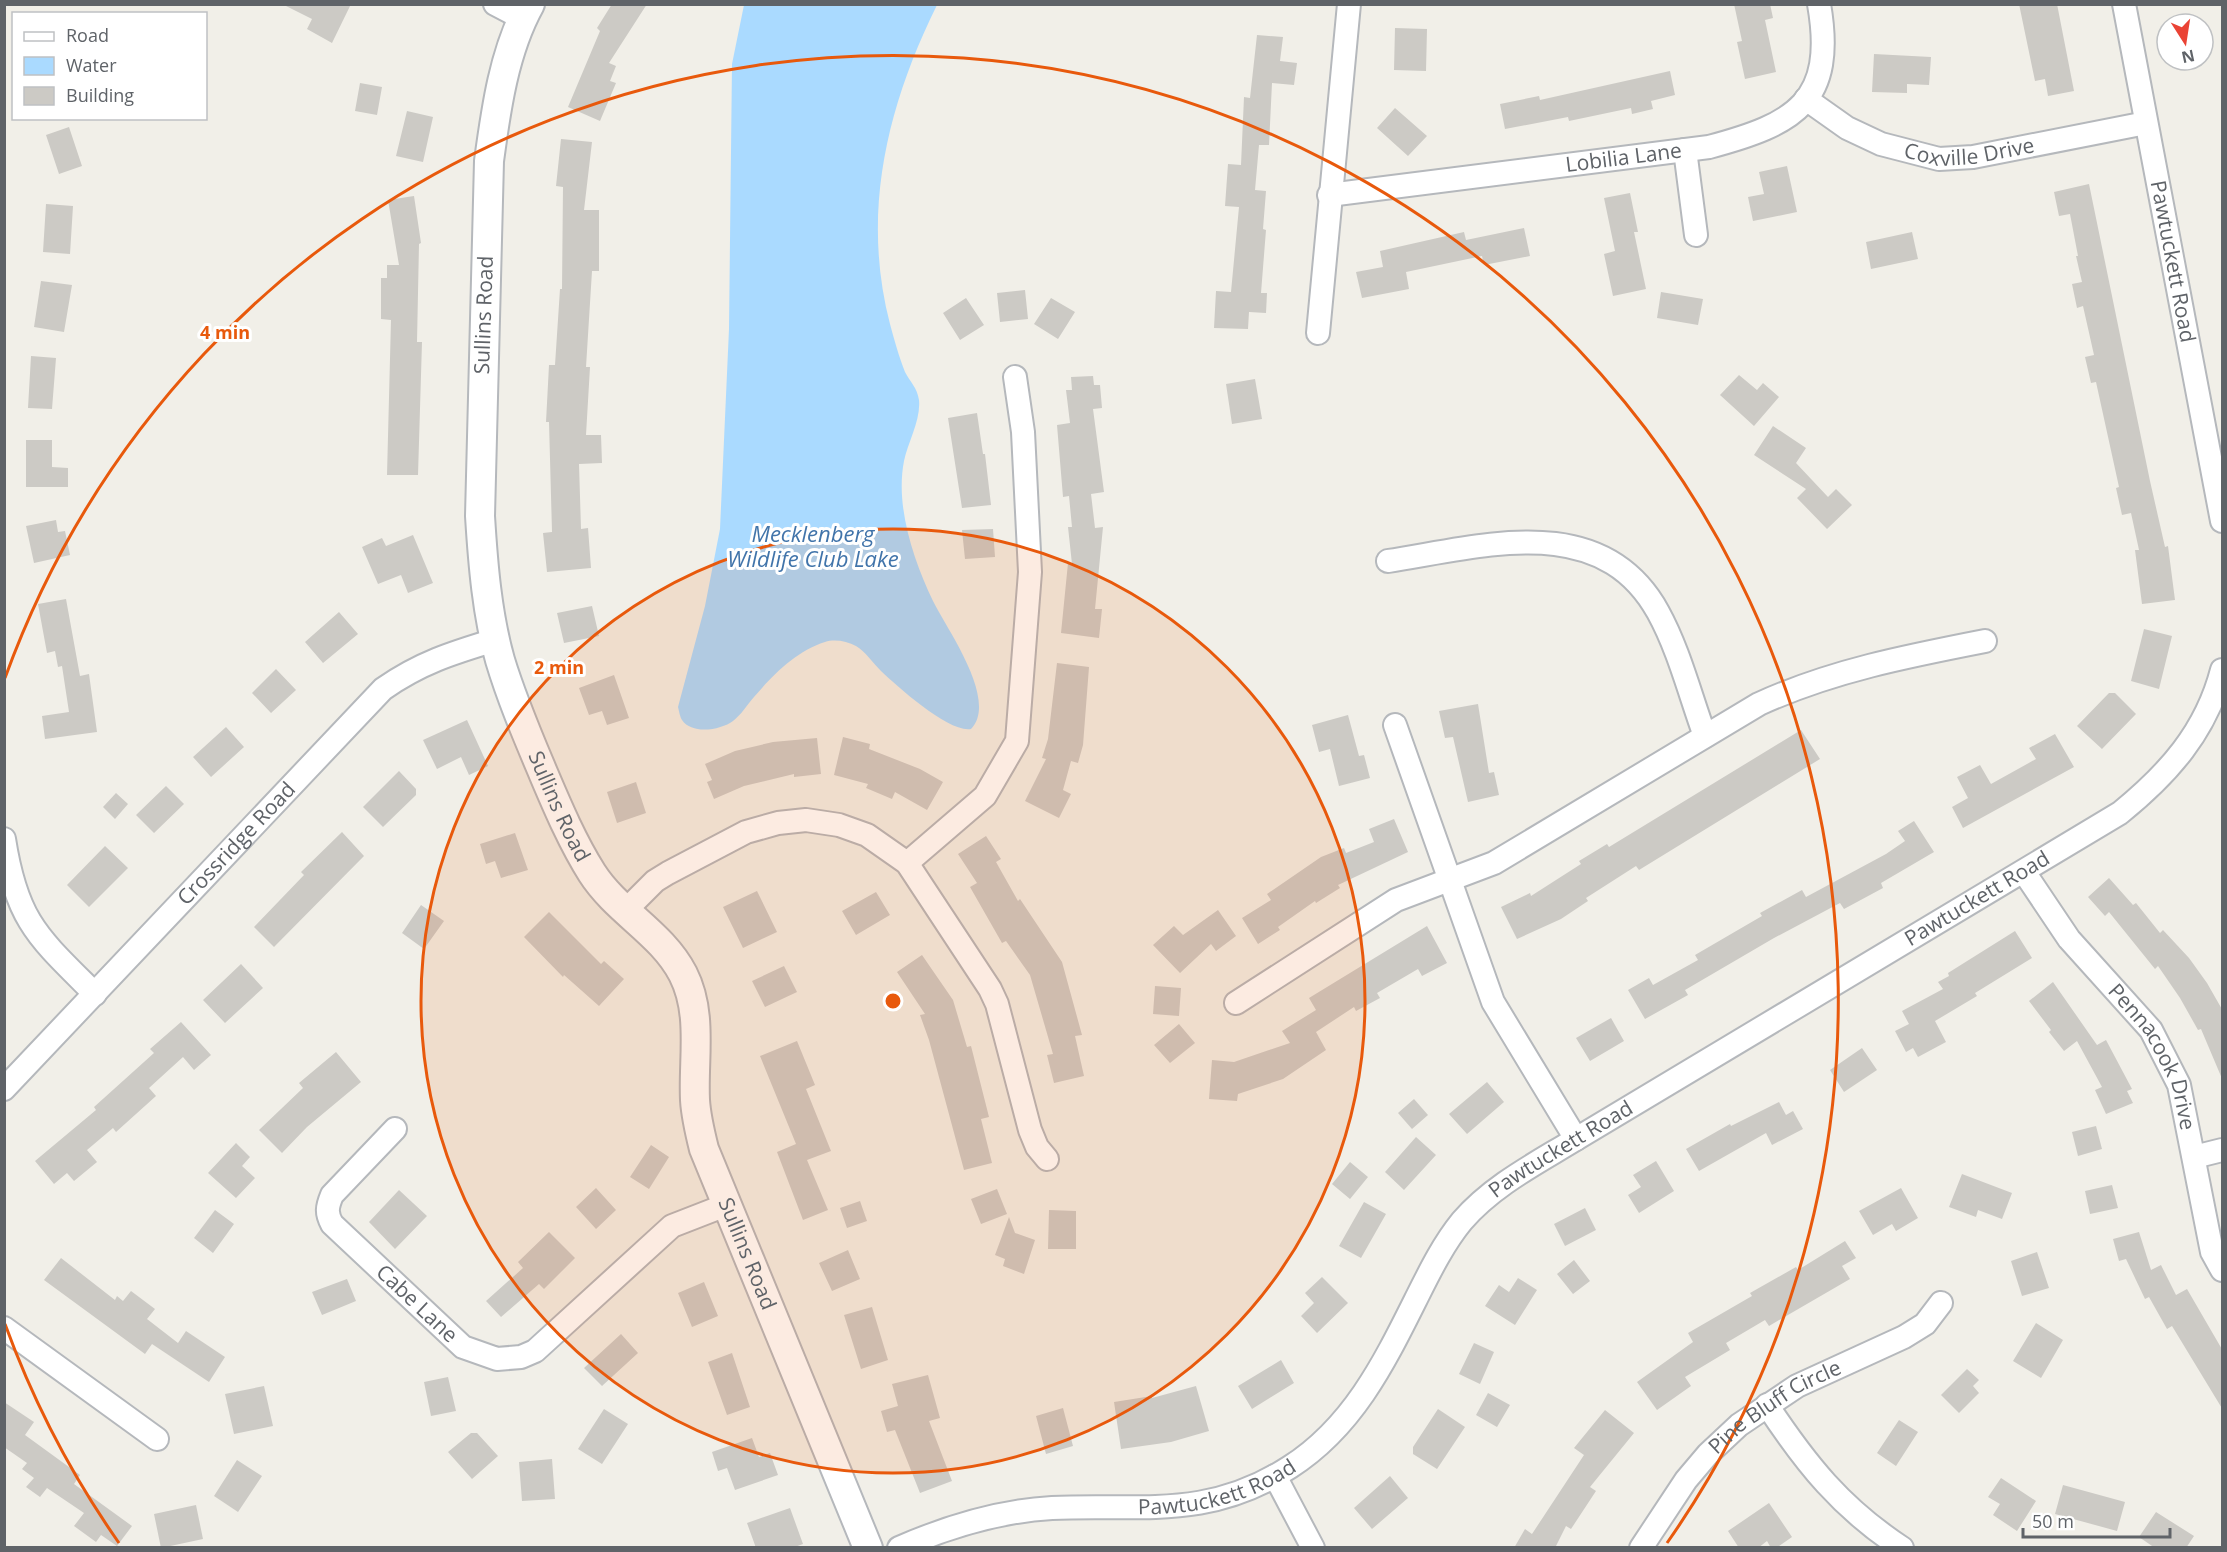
<svg xmlns="http://www.w3.org/2000/svg" width="2227" height="1552" viewBox="0 0 2227 1552" font-family="'Open Sans',sans-serif">
  <rect width="100%" height="100%" fill="#f1efe8"/>
  <path fill="#aadaff" d="M744 5H937C887 106 861 213 890 324 894 339 899 357 905 372 910 382 917 387 919 400 921 420 908 442 904 461 895 507 914 561 933 601 946 628 999 700 971 729 949 733 898 687 881 671 873 663 865 651 856 646 847 641 834 639 825 642 796 651 773 675 754 697 747 705 741 715 733 721 721 730 692 735 682 720 680 717 679 711 678 707L705 606 720 529 729 329 732 64Z"/>
  <path fill="#cccac5" d="M282 4H351L332 43 307 29 312 19Z
    M612 4H647L609 63 616 66 610 81 616 83 600 121 568 107 600 31 597 28Z
    M1734 4H1770L1773 18 1765 20 1776 72 1745 79 1737 42 1742 41Z
    M2019 4H2057L2074 91 2048 96 2045 79 2035 81Z
    M1395 28 1427 29 1426 71 1394 70Z
    M1257 35 1283 37 1280 61 1297 63 1294 85 1272 83 1269 145H1259L1255 190 1266 191 1263 229 1266 230 1261 293H1267L1266 313 1249 312 1248 329 1214 328 1216 291 1231 292 1239 207 1225 206 1228 164 1241 165 1244 97 1250 98Z
    M1874 54 1931 57 1929 85 1907 84V93L1872 92Z
    M1670 71 1675 95 1651 101 1653 109 1632 114 1631 108 1569 121 1568 117 1505 129 1500 104 1539 96 1540 100Z
    M360 83 382 87 377 115 355 111Z
    M1395 108 1427 136 1408 156 1377 128Z
    M407 111 433 117 423 162 396 156Z
    M69 127 82 166 59 174 46 135Z
    M561 139 592 142 584 210H599V271H592L586 367H590L586 435H601L602 463 579 464 581 529 588 528 591 568 547 572 543 533 552 532 549 422H546L549 365H555L560 289H562L563 187 556 186Z
    M1787 166 1797 212 1753 221 1748 197 1764 194 1759 172Z
    M2089 184 2150 481 2165 547 2168 546 2175 600 2142 604 2135 550H2139L2131 513 2122 515 2116 488 2119 487 2096 382 2091 383 2085 357 2094 355 2083 306 2077 308 2072 284 2082 282 2076 256H2078L2070 214 2059 216 2054 192Z
    M1630 193 1638 232H1634L1646 289 1613 296 1604 254 1615 251 1604 198Z
    M414 196 421 243 419 244 417 342H422L418 475H387L391 320 381 319V278H387V265H399L388 200Z
    M46 204 73 206 70 254 43 252Z
    M1524 228 1530 256 1484 265 1482 256 1406 272 1409 289 1362 298 1356 272 1383 267 1380 251 1464 232 1466 240Z
    M1912 232 1918 259 1871 269 1866 242Z
    M41 281 72 285 64 332 34 327Z
    M1025 290 1028 319 1000 322 997 293Z
    M1661 292 1703 299 1698 325 1657 318Z
    M966 298 984 325 960 340 943 313Z
    M1051 298 1075 312 1058 339 1034 324Z
    M31 356 56 358 52 409 28 408Z
    M1739 375 1757 390 1763 383 1779 397 1754 426 1720 395Z
    M1093 376 1094 385H1100L1102 408 1093 409 1104 492 1091 494 1095 528 1103 527 1095 609H1102L1099 638 1061 633 1068 563 1072 564 1068 527H1072L1069 496 1063 497 1057 425 1070 423 1066 390H1072L1071 377Z
    M1255 379 1262 419 1232 424 1226 384Z
    M977 413 983 454H985L991 505 962 508 948 418Z
    M1773 426 1806 448 1796 463 1828 497 1836 489 1852 505 1827 529 1797 498 1806 489 1754 455Z
    M26 440H52V467L68 468V487H26Z
    M56 520 58 532 65 531 70 555 34 563 26 526Z
    M993 529 995 557 965 559 962 530Z
    M413 535 433 583 408 593 401 575 378 584 362 547 382 538 386 546Z
    M66 599 80 676 89 674 97 732 45 739 42 716 69 712 62 666 58 667 55 651 47 653 38 604Z
    M592 606 599 636 564 643 557 613Z
    M339 612 358 634 323 663 305 642Z
    M2144 629 2172 636 2159 689 2131 681Z
    M1057 663 1089 667 1083 745 1078 763 1071 761 1063 790 1071 794 1059 818 1025 801 1046 759 1042 758 1048 739Z
    M276 669 296 690 271 713 252 693Z
    M614 675 629 718 607 725 602 711 589 715 579 688Z
    M2109 693H2115L2136 714 2102 749 2077 726Z
    M1478 704 1489 773 1494 772 1499 795 1468 802 1453 737 1445 738 1439 711Z
    M1348 715 1359 756 1364 755 1370 778 1339 786 1330 749 1319 752 1312 725Z
    M467 720 488 766 469 775 461 757 437 769 423 740Z
    M226 727 244 747 211 777 193 757Z
    M1801 730 1820 759 1639 870 1636 866 1586 898 1588 901 1561 919 1517 939 1501 907 1530 893 1531 896 1581 864 1579 861 1607 844 1609 847Z
    M2055 734 2074 767 1963 828 1952 807 1968 798 1957 777 1980 765 1991 784 2036 759 2029 748Z
    M843 737 870 744 869 749 920 769 943 782 927 810 895 792 892 799 866 788 868 784 834 775Z
    M817 738 821 774 794 777V774L744 786 714 799 707 782 712 780 705 764 735 751 773 742Z
    M399 771 416 789V795L383 827 363 807Z
    M636 782 646 813 617 823 607 792Z
    M166 786 184 804 154 833 136 815Z
    M116 793 128 804 115 819 103 807Z
    M1394 819 1408 852 1338 885 1340 888 1316 903 1315 901 1278 927 1280 930 1258 944 1242 918 1271 900 1267 894 1321 857 1344 848 1346 853 1374 842 1369 829Z
    M1914 821 1934 852 1881 883 1883 888 1844 909 1840 903 1774 938 1685 990 1688 995 1645 1019 1628 990 1649 978 1653 985 1698 960 1695 955 1762 916 1760 913 1802 890 1806 897 1886 854 1905 841 1898 831Z
    M342 832 364 856 274 947 254 927 304 875 301 872Z
    M515 833 528 870 501 878 495 861 486 864 480 844Z
    M986 836 1001 859 996 862 1018 901 1020 899 1062 962 1082 1035 1075 1036 1084 1076 1054 1083 1047 1055 1053 1054 1030 975 1006 941 1002 943 970 887 977 883 958 854Z
    M105 846 128 868 89 907 67 885Z
    M2109 878 2133 905 2136 903 2160 933 2163 930 2189 958 2207 983 2223 1011V1081L2201 1029 2198 1030 2180 998 2158 966 2155 969 2109 912 2105 916 2088 897Z
    M757 891 777 932 743 948 723 907Z
    M876 892 890 915 856 935 842 911Z
    M421 905 444 921 424 949 402 933Z
    M1218 910 1236 936 1216 951 1211 944 1180 973 1153 945 1174 926 1183 935Z
    M549 912 601 964 604 961 624 979 599 1006 564 975 563 977 524 937Z
    M1427 926 1447 963 1422 976 1418 969 1377 993 1380 998 1356 1011 1354 1007 1316 1032 1326 1050 1283 1079 1238 1094 1237 1101 1209 1099 1212 1060 1234 1062 1290 1043 1282 1031 1316 1010 1309 998Z
    M2015 931 2032 958 1975 993 1977 996 1935 1021 1946 1042 1918 1057 1913 1048 1906 1052 1895 1031 1909 1024 1902 1011 1943 989 1938 982 1949 976 1948 973Z
    M922 955 953 1000 967 1047 971 1046 989 1117 981 1119 992 1163 964 1170 929 1040 920 1015 925 1014 897 972Z
    M241 964 263 988 225 1023 203 1000Z
    M784 966 797 992 765 1007 752 981Z
    M2053 982 2097 1045 2106 1040 2132 1089 2127 1091 2133 1103 2106 1114 2095 1090 2102 1087 2077 1041 2064 1051 2049 1032 2051 1030 2029 1001Z
    M1155 986 1181 988 1179 1016 1153 1014Z
    M1611 1018 1624 1041 1590 1061 1576 1038Z
    M181 1022 211 1055 194 1070 183 1057 149 1088 156 1096 116 1132 113 1128 87 1150 97 1162 74 1181 67 1173 54 1184 35 1161 96 1110 94 1107 154 1053 150 1049Z
    M1179 1024 1195 1043 1170 1063 1154 1045Z
    M797 1041 815 1085 806 1089 831 1151 807 1160 828 1210 803 1220 777 1152 796 1144 760 1056Z
    M1862 1048 1877 1070 1844 1092 1830 1070Z
    M336 1052 361 1082 307 1127 282 1153 259 1130 303 1088 299 1083Z
    M1487 1082 1504 1102 1467 1134 1449 1114Z
    M1414 1099 1428 1115 1412 1129 1398 1113Z
    M1779 1102 1786 1115 1793 1111 1803 1129 1772 1145 1766 1133 1699 1171 1686 1149 1730 1124 1731 1126Z
    M2096 1126 2102 1149 2078 1156 2072 1132Z
    M1416 1137 1436 1155 1404 1190 1385 1172Z
    M236 1143 250 1157 242 1166 255 1178 236 1198 208 1173Z
    M651 1145 669 1157 649 1189 630 1177Z
    M1656 1161 1674 1191 1639 1213 1628 1195 1641 1187 1633 1175Z
    M1350 1162 1368 1177 1350 1199 1332 1184Z
    M1962 1174 2012 1193 2002 1219 1978 1210 1976 1217 1949 1207Z
    M2112 1185 2118 1208 2090 1214 2085 1191Z
    M596 1188 616 1210 596 1229 576 1207Z
    M1901 1188 1918 1218 1896 1231 1892 1224 1873 1235 1859 1211Z
    M997 1189 1007 1214 981 1224 971 1199Z
    M399 1190 427 1216 395 1249 369 1222Z
    M860 1201 867 1221 847 1228 840 1208Z
    M1364 1202 1386 1214 1361 1258 1339 1246Z
    M1585 1208 1596 1230 1565 1246 1554 1224Z
    M215 1210 234 1224 213 1253 194 1238Z
    M1049 1210 1076 1211V1249H1048Z
    M1009 1217 1015 1233 1035 1240 1024 1274 1003 1266 1005 1259 995 1255Z
    M549 1232 575 1258 544 1289 539 1284 501 1317 486 1301 523 1268 518 1262Z
    M2139 1232 2151 1270 2161 1265 2176 1295 2187 1289 2223 1351V1410L2172 1326 2167 1329 2149 1297 2145 1299 2126 1259 2119 1261 2113 1239Z
    M1845 1241 1856 1258 1842 1266 1850 1279 1769 1326 1765 1320 1726 1343 1730 1350 1685 1377 1691 1386 1657 1410 1637 1382 1693 1342 1688 1333 1752 1296 1750 1293 1796 1267 1798 1270Z
    M848 1250 860 1279 832 1291 819 1263Z
    M2037 1252 2049 1288 2022 1296 2011 1261Z
    M61 1258 115 1300 117 1296 123 1301 131 1291 155 1309 147 1319 178 1343 186 1331 225 1357 209 1382 152 1344 145 1354 44 1280Z
    M1574 1260 1590 1281 1573 1294 1557 1274Z
    M1322 1277 1348 1303 1317 1333 1301 1316 1314 1303 1305 1293Z
    M1518 1278 1537 1290 1515 1325 1485 1306 1499 1285 1509 1292Z
    M347 1279 356 1301 322 1315 312 1292Z
    M704 1282 718 1316 692 1327 678 1293Z
    M872 1307 888 1360 861 1369 844 1315Z
    M2036 1323 2063 1340 2041 1378 2013 1361Z
    M621 1334 638 1353 602 1386 584 1368Z
    M1474 1343 1494 1352 1480 1384 1459 1374Z
    M732 1353 750 1407 727 1415 708 1362Z
    M1281 1360 1294 1383 1252 1409 1238 1386Z
    M1967 1369 1979 1380 1973 1386 1979 1393 1959 1413 1941 1395Z
    M928 1375 940 1418 929 1421 952 1481 920 1493 895 1430 887 1432 881 1411 898 1406 892 1384Z
    M448 1377 456 1411 431 1416 424 1382Z
    M264 1386 273 1426 234 1434 225 1394Z
    M1196 1386 1209 1431 1171 1442 1121 1449 1114 1402 1152 1396V1398Z
    M1488 1393 1510 1405 1497 1427 1476 1415Z
    M4 1402 34 1422 25 1435 80 1475 74 1484 132 1526 117 1546 101 1535 96 1542 74 1526 84 1513 47 1488 40 1497 26 1487 34 1478 22 1469 27 1463 4 1447Z
    M1063 1408 1073 1446 1046 1454 1036 1416Z
    M604 1409 628 1424 602 1464 578 1449Z
    M1438 1409 1465 1427 1437 1469 1413 1454V1447Z
    M1605 1410 1634 1433 1590 1487 1596 1491 1571 1529 1566 1526 1555 1548H1514L1525 1529 1532 1534 1584 1455 1574 1448Z
    M1899 1420 1918 1432 1896 1466 1877 1453Z
    M471 1433H477L498 1456 472 1479 448 1452Z
    M752 1438 759 1457 770 1453 778 1475 735 1490 727 1468 718 1471 712 1452Z
    M552 1459 555 1499 522 1501 519 1462Z
    M237 1460 262 1476 238 1512 214 1496Z
    M1390 1476 1408 1498 1372 1529 1354 1508Z
    M2001 1478 2036 1501 2017 1531 1993 1515 2000 1504 1988 1497Z
    M2063 1485 2125 1502 2117 1531 2055 1514Z
    M1769 1503 1792 1537 1776 1548H1771L1767 1541 1758 1548H1739L1728 1531Z
    M196 1505 203 1539 161 1548 154 1514Z
    M790 1508 803 1544 792 1548H756L747 1523Z
    M2156 1512 2194 1536 2186 1548H2155L2139 1537Z"/>
  <g fill="none" stroke-linecap="round" stroke-linejoin="round">
    <g stroke="#b5b8bc" stroke-width="26">
      <g id="minor">
        <path d="M495 4 522 18"/>
        <path id="s1" d="M2124 4 2222 521"/>
        <path id="s2" d="M1806 99 1847 128 1881 144 1939 159 1973 157 2146 123"/>
        <path d="M1685 150 1696 235"/>
        <path id="s3" d="M1329 195 1709 147C1795 124 1836 102 1819 4"/>
        <path d="M1318 333 1349 4"/>
        <path d="M1388 561C1481 547 1601 509 1658 612 1679 650 1690 695 1705 736"/>
        <path d="M1395 725 1493 1002 1576 1139"/>
        <path d="M4 839C17 922 38 937 95 994"/>
        <path d="M907 863 985 796 1017 741 1030 572 1023 432 1015 377"/>
        <path id="s4" d="M2024 872 2069 939 2151 1030 2179 1085 2212 1252 2222 1270"/>
        <path d="M625 911 655 881 668 873 746 832 778 823 806 820 839 825 867 835 907 863 990 989 997 1004 1030 1130 1037 1147 1047 1159"/>
        <path d="M1236 1003 1396 900 1494 863 1759 704C1831 671 1908 656 1985 641"/>
        <path id="s5" d="M4 1089 383 689C420 663 452 653 495 640"/>
        <path id="s6" d="M395 1129 332 1195C327 1207 326 1213 332 1224L463 1347 497 1359 521 1357 535 1351 672 1226 726 1205"/>
        <path d="M2194 1157 2222 1150"/>
        <path d="M4 1328 157 1439"/>
        <path d="M1767 1405C1806 1464 1841 1508 1902 1548"/>
        <path d="M1275 1476 1313 1548"/>
        <path id="s7" d="M899 1548C947 1527 1000 1511 1052 1508 1142 1504 1208 1520 1290 1467 1354 1426 1385 1361 1418 1295 1431 1269 1444 1243 1462 1221 1493 1185 1537 1163 1576 1139L2120 813C2168 774 2206 732 2222 670"/>
        <path id="s8" d="M1641 1548 1686 1480 1708 1454 1739 1425 1797 1386 1904 1337 1925 1324 1941 1303"/>
      </g>
    </g>
    <g stroke="#b5b8bc" stroke-width="32">
      <g id="tertiary">
        <path id="s9" d="M530 4C504 51 496 109 489 161L480 516C483 564 487 614 500 660 512 700 528 737 544 775 558 808 573 843 592 873 617 912 662 933 683 974 703 1013 693 1058 695 1100 696 1117 700 1133 704 1149L868 1548"/>
      </g>
    </g>
    <use href="#minor" stroke="#fff" stroke-width="22"/>
    <use href="#tertiary" stroke="#fff" stroke-width="28"/>
  </g>
  <circle cx="893" cy="1001" r="472" fill="#e8590c" fill-opacity=".12"/>
  <g fill="none" stroke="#e8590c" stroke-width="3">
    <circle cx="893" cy="1001" r="472"/>
    <path d="M119 1543A945 945 0 0 1 5 1324M5 678A945 945 0 1 1 1667 1543"/>
  </g>
  <g text-anchor="middle" stroke-width="6" stroke-linejoin="round" paint-order="stroke">
    <g font-size="21" fill="#5f6368" stroke="#fff">
      <text dy="7" stroke="none"><textPath href="#s2" startOffset="178">Coxville Drive</textPath></text>
      <text dy="7" stroke="none"><textPath href="#s3" startOffset="297">Lobilia Lane</textPath></text>
      <text dy="7" stroke="none"><textPath href="#s1" startOffset="262">Pawtuckett Road</textPath></text>
      <text transform="translate(484 315) rotate(-88)" y="7">Sullins Road</text>
      <text dy="7" stroke="none"><textPath href="#s9" startOffset="822">Sullins Road</textPath></text>
      <text dy="7" stroke="none"><textPath href="#s5" startOffset="338">Crossridge Road</textPath></text>
      <text dy="7" stroke="none"><textPath href="#s7" startOffset="1317">Pawtuckett Road</textPath></text>
      <text dy="7" stroke="none"><textPath href="#s4" startOffset="228">Pennacook Drive</textPath></text>
      <text dy="7" stroke="none"><textPath href="#s7" startOffset="831">Pawtuckett Road</textPath></text>
      <text dy="7" stroke="none"><textPath href="#s9" startOffset="1324">Sullins Road</textPath></text>
      <text dy="7" stroke="none"><textPath href="#s6" startOffset="238">Cabe Lane</textPath></text>
      <text dy="7" stroke="none"><textPath href="#s8" startOffset="198">Pine Bluff Circle</textPath></text>
      <text dy="7" stroke="none"><textPath href="#s7" startOffset="327">Pawtuckett Road</textPath></text>
    </g>
    <g font-size="22" font-style="italic" fill="#4174aa" stroke="#fff">
      <text x="813" y="542">Mecklenberg<tspan x="813" dy="25">Wildlife Club Lake</tspan></text>
    </g>
  </g>
  <circle cx="893" cy="1001" r="9" fill="#e8590c" stroke="#fff" stroke-width="3"/>
  <g font-size="18" text-anchor="middle" font-weight="bold" fill="#e8590c" stroke="#fff" stroke-width="6" stroke-linejoin="round" paint-order="stroke">
    <text x="225" y="339">4 min</text>
    <text x="559" y="674">2 min</text>
  </g>
  <rect width="2227" height="1552" fill="none" stroke="#5f6368" stroke-width="12"/>
  <rect x="12" y="12" width="195" height="108" fill="#ffffff" stroke="#bfc1c3" stroke-width="1.5"/>
  <rect x="24" y="32" width="30" height="9" fill="#ffffff" stroke="#bfc1c3" stroke-width="1.5"/>
  <text x="66" y="42" font-size="18" fill="#5f6368">Road</text>
  <rect x="24" y="57" width="30" height="18" fill="#aadaff" stroke="#bfc1c3" stroke-width="1.5"/>
  <text x="66" y="72" font-size="18" fill="#5f6368">Water</text>
  <rect x="24" y="87" width="30" height="18" fill="#cccac5" stroke="#bfc1c3" stroke-width="1.5"/>
  <text x="66" y="102" font-size="18" fill="#5f6368">Building</text>
  <g transform="translate(2185 42) rotate(168)"><circle r="28" fill="#ffffff" stroke="#bfc1c3" stroke-width="1.5"/>
  <path d="M0-4.5L10 22L0 15L-10 22Z" fill="#ea4335"/>
  <text y="-9" font-size="16" font-weight="bold" text-anchor="middle" fill="#5f6368">N</text>
  </g>
  <path d="M2023 1528v9h147v-9" fill="none" stroke="#5f6368" stroke-width="3"/>
  <text x="2032" y="1528" font-size="18" fill="#5f6368" stroke="#ffffff" stroke-width="4.5" paint-order="stroke">50 m</text>
</svg>
